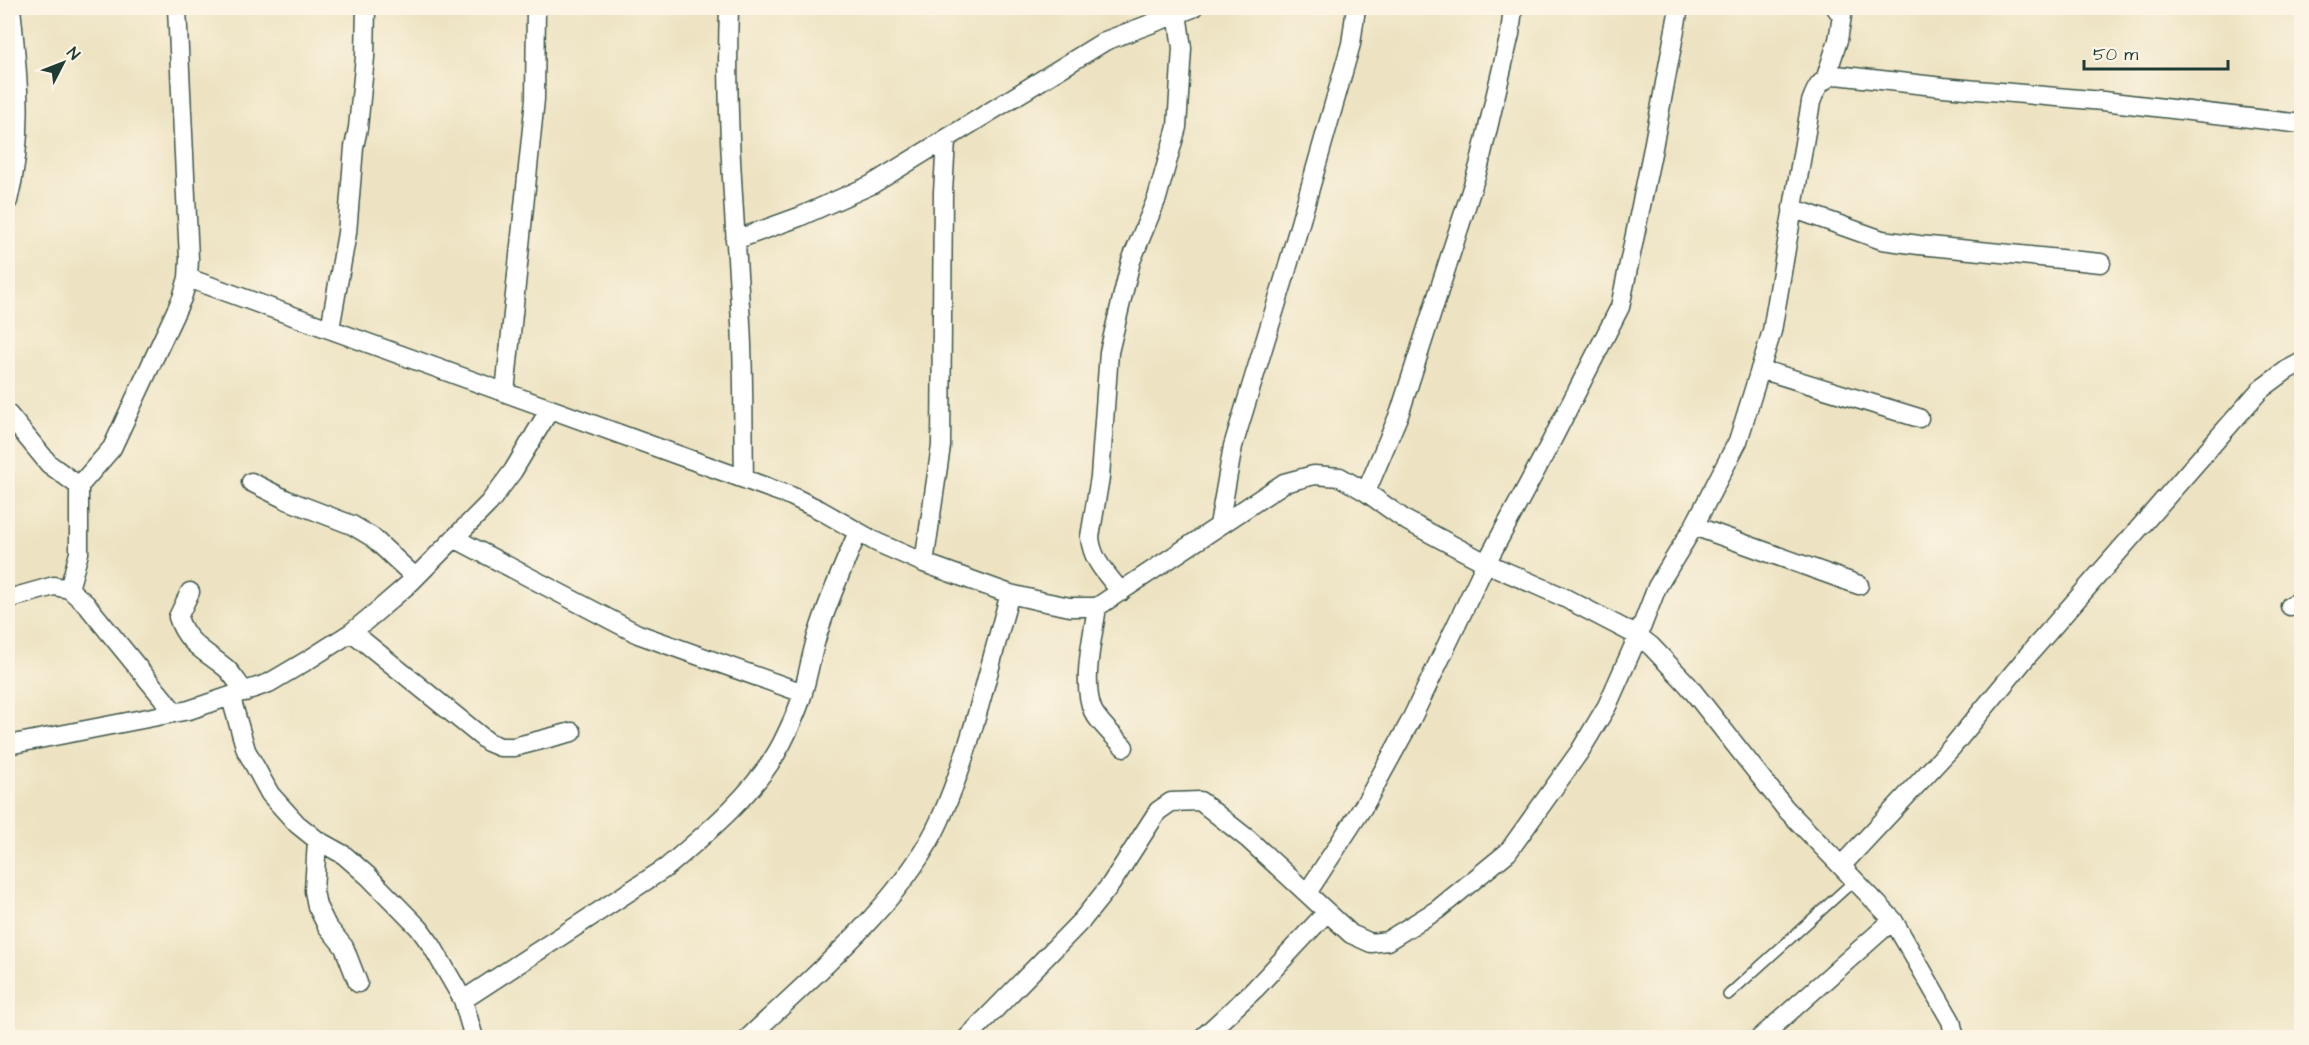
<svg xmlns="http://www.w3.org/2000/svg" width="2309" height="1045" viewBox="0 0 2309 1045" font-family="'Architects Daughter',sans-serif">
  <rect width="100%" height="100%" fill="#fcf5e5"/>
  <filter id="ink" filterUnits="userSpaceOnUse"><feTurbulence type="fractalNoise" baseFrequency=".0167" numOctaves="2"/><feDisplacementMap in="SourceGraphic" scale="12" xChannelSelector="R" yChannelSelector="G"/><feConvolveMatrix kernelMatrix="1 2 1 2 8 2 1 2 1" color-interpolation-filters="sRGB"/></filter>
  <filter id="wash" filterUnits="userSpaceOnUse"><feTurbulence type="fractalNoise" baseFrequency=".008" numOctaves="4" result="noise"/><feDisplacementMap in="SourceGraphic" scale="24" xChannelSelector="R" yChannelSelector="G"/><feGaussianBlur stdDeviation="1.35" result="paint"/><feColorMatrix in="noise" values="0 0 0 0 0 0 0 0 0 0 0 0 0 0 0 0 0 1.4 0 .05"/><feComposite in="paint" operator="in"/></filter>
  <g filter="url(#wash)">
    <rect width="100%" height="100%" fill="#ede3c2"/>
  </g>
  <g filter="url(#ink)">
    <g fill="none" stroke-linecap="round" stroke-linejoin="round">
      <g stroke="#3e5649" stroke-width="12">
        <path id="lane" d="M1728 995 1855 880"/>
      </g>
      <g stroke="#3e5649" stroke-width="21">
        <path id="street" d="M729 8C725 113 735 218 741 323 744 375 743 427 744 479
          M1826 77 1838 40 1842 16 1836 8
          M8 201C25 133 18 76 11 8
          M1792 208 1882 240 1919 245 2101 263
          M735 240 799 217 871 185 1105 41 1193 8
          M188 278 791 496 820 510 876 542 924 563 1010 594 1040 601 1070 607H1097L1284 483 1314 475 1340 477 1366 492 1407 521 1486 563 1561 596 1638 636 1651 646 1688 685 1785 808 1841 866
          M330 329 347 233 354 147 358 128 365 57 366 8
          M1760 369 1919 418
          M505 392 535 99 536 8
          M8 414 49 464 79 486V553L69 589
          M251 482 287 500 352 525 372 537 415 577
          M79 486 112 448 182 298 188 278 189 259 177 8
          M1366 492 1400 412 1479 166 1510 34 1513 8
          M1219 525 1233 446 1285 276 1351 44 1356 8
          M1694 526 1859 585
          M454 538 638 634 803 693
          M924 563 941 446 943 192 946 140
          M190 592 178 617C186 644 207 652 227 669 234 676 239 685 245 692
          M1121 592C1107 574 1092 561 1090 537L1100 477 1109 352 1131 261 1157 198 1177 127 1182 48 1177 13
          M8 599 54 586 69 589 86 604 175 713
          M2290 606 2302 600
          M1097 607C1093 636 1081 683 1093 711 1100 724 1114 736 1124 747
          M352 632 488 742 500 747H514L572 732
          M231 698 246 750 270 794 297 824 317 840 344 855 368 876 419 928 432 946 463 1000 474 1038
          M8 745 189 710 269 683 308 660 352 632 375 613 411 582 489 503 513 471 550 409
          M317 840 314 891 317 906 327 926 344 947 358 983
          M1307 893 1365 804 1410 722 1486 563 1551 442 1620 307 1652 153 1679 8
          M463 1000 667 867C707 833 758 790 782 743 790 727 799 709 803 692 809 672 812 650 819 630 830 596 844 564 858 532
          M748 1038C812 977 904 901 940 820 972 748 988 669 1010 594
          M967 1038 1083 919 1111 884 1158 811 1171 802 1200 801 1248 839 1351 934 1371 943 1387 941 1437 910 1508 852 1580 751 1607 706 1638 636 1657 587 1694 526 1738 441 1772 331 1811 102C1816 88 1820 79 1836 75L1943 87 2103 101 2302 124
          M1202 1038 1255 989 1327 912
          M1760 1038 1893 920
          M1955 1038 1951 1021 1893 920 1841 866 1952 747 2029 654 2260 390 2287 370 2302 362"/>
      </g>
      <use href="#lane" stroke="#fff" stroke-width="9"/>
      <use href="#street" stroke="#fff" stroke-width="18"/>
    </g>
  </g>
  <rect width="2309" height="1045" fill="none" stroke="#fcf5e5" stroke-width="30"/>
  <g transform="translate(63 63) rotate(48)" stroke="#fcf5e5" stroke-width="4.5" paint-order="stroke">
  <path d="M0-4.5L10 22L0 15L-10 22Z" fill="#1f3d34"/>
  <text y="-9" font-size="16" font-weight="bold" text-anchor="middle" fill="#1f3d34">N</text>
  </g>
  <path d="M2084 60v9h144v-9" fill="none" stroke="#1f3d34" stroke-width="3"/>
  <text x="2093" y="60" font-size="18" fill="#1f3d34" stroke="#fcf5e5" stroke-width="4.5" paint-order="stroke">50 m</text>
</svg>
